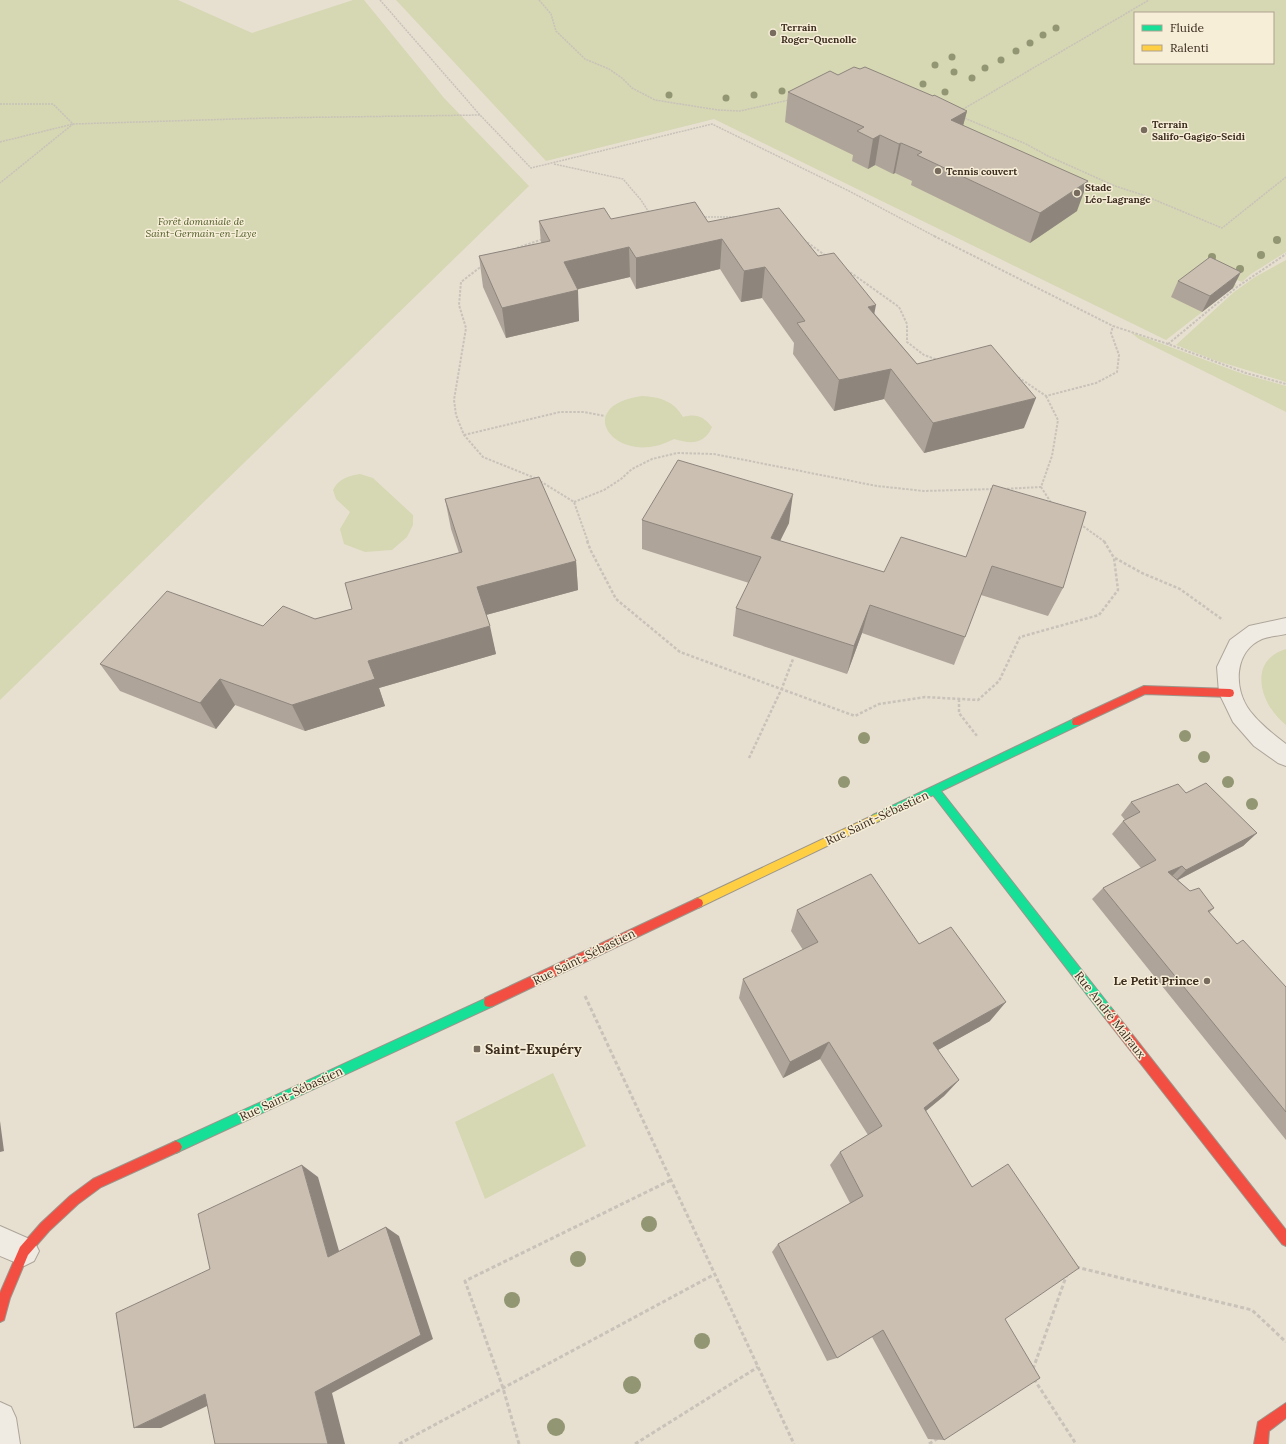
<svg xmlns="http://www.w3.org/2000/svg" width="1286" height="1444" viewBox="0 0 1286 1444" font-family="Lora,serif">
  <rect width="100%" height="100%" fill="#e7e0d1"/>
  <path fill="#d6d7b3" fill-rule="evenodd" d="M0 0H178L252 33 353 0H364L444 98 529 186 0 700Z
    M396 0H1286V252L1251 274 1242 282 1227 276 1224 279 1237 285 1166 340 714 119 546 161ZM1135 13H1273V63H1135Z
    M1286 260V382L1214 360 1176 345 1234 292 1255 277Z
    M1130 332 1243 374 1286 386V412L1139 339Z
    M642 396C660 397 674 401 683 417 697 413 704 417 712 427 704 445 691 444 674 439 617 470 569 406 642 396Z
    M360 474 373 478 413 515V525L407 537 392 550 365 552 344 544 340 529 350 512 336 499 333 490C338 479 348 476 360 474Z
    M1286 649V725C1261 706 1246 661 1286 649Z
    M553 1073 586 1146 485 1199 455 1122Z"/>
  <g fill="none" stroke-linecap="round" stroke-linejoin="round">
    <g stroke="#ada599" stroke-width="2">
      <path id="street" d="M1286 618V634C1279 636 1269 636 1262 639 1234 651 1233 689 1250 711 1260 724 1273 734 1286 744V766L1278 763 1254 746 1233 722 1219 693 1217 667 1230 640 1249 626Z
        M0 1226 34 1241 39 1251 34 1261 24 1266 0 1256Z
        M0 1402 11 1407 16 1418 20 1444H0Z"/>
    </g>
    <g stroke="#9c958a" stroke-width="2">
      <path id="fast" d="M1076 718 1079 719 1080 722 1079 725 941 791 1113 1010 1114 1014 1113 1018 1109 1019 1105 1018 933 795 879 821 876 822 873 821 871 818 873 815Z
        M489 997 493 998 494 1002 493 1006 180 1151 176 1153 172 1151 170 1147 172 1143Z"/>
    </g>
    <g stroke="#9c958a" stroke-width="2">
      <path id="slow" d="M876 814 879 815 881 818 879 821 702 906 698 908 694 906 693 903 694 900Z"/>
    </g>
    <g stroke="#9c958a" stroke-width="2">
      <path id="jam" d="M1144 686 1230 689 1233 690 1234 693 1233 696 1230 697 1145 694 1079 725H1073L1072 722 1073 719Z
        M698 898 702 900 703 903 702 906 493 1006 489 1007 485 1006 484 1002 485 998Z
        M1109 1009 1113 1010 1286 1230V1246L1282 1244 1105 1018 1104 1014 1105 1010Z
        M176 1141 180 1143 182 1147 180 1151 101 1187 78 1204 49 1231 28 1255 10 1298 4 1320 0 1322V1293L20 1247 41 1223 70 1196 93 1179Z
        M1286 1403V1418L1269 1431 1268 1444H1254L1258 1422Z"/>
    </g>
    <path stroke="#c8c2b9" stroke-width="1.5" stroke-dasharray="2 1" stroke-linecap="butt" d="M380 0 480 115 531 168 712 124 849 191 936 237
      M539 0 551 14 556 31 585 59 609 69 622 78 632 88 655 100 718 110 740 111 789 100
      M0 104H53L73 124 0 183
      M960 111 1149 0
      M962 117 1026 144 1048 156 1115 186 1143 195 1222 228 1286 177
      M0 142 73 124 268 118 480 115
      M554 164 623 179 641 200 650 214
      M702 217H737"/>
    <path stroke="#c8c2b9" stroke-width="2" stroke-dasharray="2.5 1.5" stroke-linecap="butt" d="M934 236 1113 326 1168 344 1246 373 1286 384
      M804 240 826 256
      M517 248 543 239
      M483 265 461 282 459 305 466 328 454 400 456 415 464 435 483 457 535 478 574 502 588 542
      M847 270 899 307 907 324V342L924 355 938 360
      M1168 344 1237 287 1286 254
      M1015 375 1046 396 1096 383 1117 372 1119 355 1111 333 1113 326
      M1046 396 1058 420 1052 456 1041 487 1052 504
      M464 435 560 412H584L605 416
      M1003 489 1041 487
      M574 502 604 490 621 479 632 469 652 459 677 453 714 454 877 486 924 491 994 489
      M1080 524 1105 542"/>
    <path stroke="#c8c2b9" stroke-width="2.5" stroke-dasharray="3 2" stroke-linecap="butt" d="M587 541 591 551 616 599 680 652 855 716 879 704 925 697 978 700 999 681 1020 637 1099 615 1118 590 1114 558 1104 541
      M1115 558 1142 573 1180 589 1223 620
      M959 699V713L977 736
      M749 758 782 688 793 659"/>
    <path stroke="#c8c2b9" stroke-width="3" stroke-dasharray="4 2.5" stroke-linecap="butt" d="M585 996 794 1444
      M1076 1267 1252 1310 1286 1342
      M1033 1369 1067 1274
      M1034 1379 1076 1444
      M399 1444 715 1274
      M519 1444 503 1388 465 1281 671 1180
      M635 1444 758 1367
      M929 1444 938 1438"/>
    <use href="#street" fill="#efebe3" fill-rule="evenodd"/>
    <use href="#fast" fill="#16e098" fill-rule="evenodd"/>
    <use href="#slow" fill="#ffcf43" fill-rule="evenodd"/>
    <use href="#jam" fill="#f24e42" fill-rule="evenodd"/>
  </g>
  <g fill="#929673">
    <circle cx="1056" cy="28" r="3.5"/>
    <circle cx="1043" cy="35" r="3.5"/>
    <circle cx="1030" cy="43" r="3.5"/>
    <circle cx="1016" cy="51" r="3.5"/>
    <circle cx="952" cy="57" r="3.5"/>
    <circle cx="1001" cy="60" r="3.5"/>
    <circle cx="935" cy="65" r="3.5"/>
    <circle cx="985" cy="68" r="3.5"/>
    <circle cx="954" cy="72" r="3.5"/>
    <circle cx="972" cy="78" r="3.5"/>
    <circle cx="923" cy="84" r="3.5"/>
    <circle cx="782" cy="91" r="3.5"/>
    <circle cx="945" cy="92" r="3.5"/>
    <circle cx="669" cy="95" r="3.5"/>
    <circle cx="754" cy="95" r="3.5"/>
    <circle cx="726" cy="98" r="3.5"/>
    <circle cx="1277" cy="240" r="4"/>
    <circle cx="1261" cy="255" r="4"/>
    <circle cx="1212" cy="257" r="4"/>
    <circle cx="1240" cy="269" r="4"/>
    <circle cx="1185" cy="736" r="6"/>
    <circle cx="864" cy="738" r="6"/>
    <circle cx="1204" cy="757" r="6"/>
    <circle cx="844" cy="782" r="6"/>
    <circle cx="1228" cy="782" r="6"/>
    <circle cx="1252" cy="804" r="6"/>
    <circle cx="649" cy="1224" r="8"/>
    <circle cx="578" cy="1259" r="8"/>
    <circle cx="512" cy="1300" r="8"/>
    <circle cx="702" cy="1341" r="8"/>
    <circle cx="632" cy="1385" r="9"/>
    <circle cx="556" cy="1427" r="9"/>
  </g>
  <path fill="#afa499" d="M838 75 967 111 963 125 1077 211 1030 243 911 185 912 181 895 173 893 174 875 165 868 169 852 161 853 155 785 122 788 92Z
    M611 219 708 222 818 256 875 314 917 364 1024 428 924 453 884 399 834 411 793 354 794 343 762 298 741 302 720 269 636 289 630 277 577 289 579 321 506 338 483 287 479 256 541 243 539 221Z
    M1178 281 1233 288 1202 312 1171 297Z
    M445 499 576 561 578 590 486 615 496 654 379 688 385 706 305 731 235 705 216 729 120 691 100 664 263 626 315 619 352 609 459 553 451 529Z
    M642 520 789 523 780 541 884 572 966 557 1063 588 1048 616 981 595 965 637 954 665 862 633 847 674 733 636 736 608 749 583 642 549Z
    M1186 793 1257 833 1243 846 1178 880 1190 891 1214 908 1209 913 1237 944 1286 987V1140L1092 899 1103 888 1141 868 1112 834 1123 821 1125 820 1121 815 1131 802Z
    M797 910 919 944 990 1021 938 1050 959 1080 944 1096 926 1111 1005 1319 944 1440 928 1439 872 1337 837 1358 827 1361 772 1252 778 1244 850 1203 830 1165 840 1152 868 1135 820 1059 783 1078 739 998 743 979 803 950 791 931Z"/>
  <path fill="#8e867d" d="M967 111 959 141 951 120Z
    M880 135 875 165 868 169 873 139Z
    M901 143 895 173 893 174 899 144Z
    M1088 181 1077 211 1030 243 1040 213Z
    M722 239 720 269 636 289V258Z
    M629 247 630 277 566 292 564 262Z
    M765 267 762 298 741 302 744 271Z
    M1241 272 1233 288 1202 312 1210 296Z
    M578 290 579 321 506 338 502 308Z
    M876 305 870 336 868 307Z
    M891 369 884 399 834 411 839 380Z
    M1036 398 1024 428 924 453 933 423Z
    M793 494 789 523 767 567 771 538Z
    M576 561 578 590 482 616 477 587Z
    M870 605 862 633 847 674 854 646Z
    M490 626 496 654 379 688 385 706 305 731 292 705 368 661Z
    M220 679 235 705 216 729 200 703Z
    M1257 833 1243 846 1174 882 1186 870Z
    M1182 866 1170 878 1168 872Z
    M1006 1002 990 1021 920 1060 933 1043Z
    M829 1042 820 1059 783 1078 790 1062Z
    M959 1080 944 1096 911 1123 924 1108Z
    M0 1121 4 1151 0 1152Z
    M302 1165 318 1177 343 1265 328 1257Z
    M386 1227 399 1236 433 1339 332 1393 345 1444H328L315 1392Z
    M205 1394 228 1396 161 1428H134Z"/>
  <path fill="#cbbfb2" stroke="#8e867d" d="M854 67 860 69 865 67 933 96 934 95 967 111 951 120 1088 181 1040 213 917 155 922 152 901 143 899 144 880 135 873 139 857 131 864 127 788 92 830 71 838 75Z
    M695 202 708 222 779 208 818 256 834 253 876 305 868 307 917 364 991 345 1036 398 933 423 891 369 839 380 797 323 805 321 765 267 744 271 722 239 636 258 629 247 564 262 578 290 502 308 479 256 550 241 539 221 604 208 611 219Z
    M1210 257 1241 272 1210 296 1178 281Z
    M678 460 793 494 771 538 884 572 901 537 966 557 993 485 1086 512 1063 588 992 566 965 637 870 605 854 646 736 608 761 557 642 520Z
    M539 477 576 561 477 587 490 626 368 661 375 679 292 705 220 679 200 703 100 664 167 591 263 626 283 606 315 619 352 609 345 583 462 552 445 499Z
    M1206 783 1257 833 1186 870 1182 866 1168 872 1190 891 1199 888 1214 908 1208 911 1237 944 1243 940 1286 987V1112L1103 888 1156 860 1123 821 1140 812 1131 802 1178 784 1186 793Z
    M871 874 919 944 951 927 1006 1002 933 1043 959 1080 924 1108 972 1187 1008 1164 1079 1268 1005 1319 1040 1378 944 1440 883 1330 837 1358 778 1244 863 1196 840 1152 882 1126 829 1042 790 1062 743 979 818 942 797 910Z
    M302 1165 328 1257 386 1227 421 1335 315 1392 328 1444H215L205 1394 134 1428 116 1313 210 1269 198 1214Z"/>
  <g fill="#786c5e" stroke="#f7eed8" stroke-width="1.5">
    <circle cx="773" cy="33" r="4"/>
    <circle cx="1144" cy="130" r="4"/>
    <circle cx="938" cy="171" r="4"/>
    <circle cx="1077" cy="193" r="4"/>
    <circle cx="1207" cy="981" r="4"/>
    <rect x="473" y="1045" width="8" height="8" rx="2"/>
  </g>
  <g text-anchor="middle" stroke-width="3" stroke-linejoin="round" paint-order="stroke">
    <g font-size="10" font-weight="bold" fill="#3d2e20" stroke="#f7eed8" text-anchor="start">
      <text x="781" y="31">Terrain<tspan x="781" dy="12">Roger-Quenolle</tspan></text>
      <text x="1152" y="128">Terrain<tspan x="1152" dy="12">Salifo-Gagigo-Seidi</tspan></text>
      <text x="946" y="175">Tennis couvert</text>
      <text x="1085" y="191">Stade<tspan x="1085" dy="12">Léo-Lagrange</tspan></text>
    </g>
    <g font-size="10" font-style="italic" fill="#4d5a26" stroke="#f7eed8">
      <text x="201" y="225">Forêt domaniale de<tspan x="201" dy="12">Saint-Germain-en-Laye</tspan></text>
    </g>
    <g font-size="12" fill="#3d2e20" stroke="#f7eed8">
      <text transform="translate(877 818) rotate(-25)" y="4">Rue Saint-Sébastien</text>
      <text transform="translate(584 957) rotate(-26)" y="4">Rue Saint-Sébastien</text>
      <text transform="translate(1110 1015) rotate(52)" y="4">Rue André Malraux</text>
      <text transform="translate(291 1094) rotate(-25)" y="4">Rue Saint-Sébastien</text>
    </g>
    <g font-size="12" font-weight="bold" fill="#3d2e20" stroke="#f7eed8" text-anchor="end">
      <text x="1199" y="985">Le Petit Prince</text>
    </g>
    <g font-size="14" font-weight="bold" fill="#3d2e20" stroke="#f7eed8" text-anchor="start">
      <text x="485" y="1054">Saint-Exupéry</text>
    </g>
  </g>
  <rect x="1134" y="12" width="140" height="52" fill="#f7eed8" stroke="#ada18e"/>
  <rect x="1142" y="25" width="20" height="6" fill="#16e098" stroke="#ada18e"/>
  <text x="1170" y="32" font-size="12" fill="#3d2e20">Fluide</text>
  <rect x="1142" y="45" width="20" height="6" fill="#ffcf43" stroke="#ada18e"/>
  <text x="1170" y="52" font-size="12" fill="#3d2e20">Ralenti</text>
</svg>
